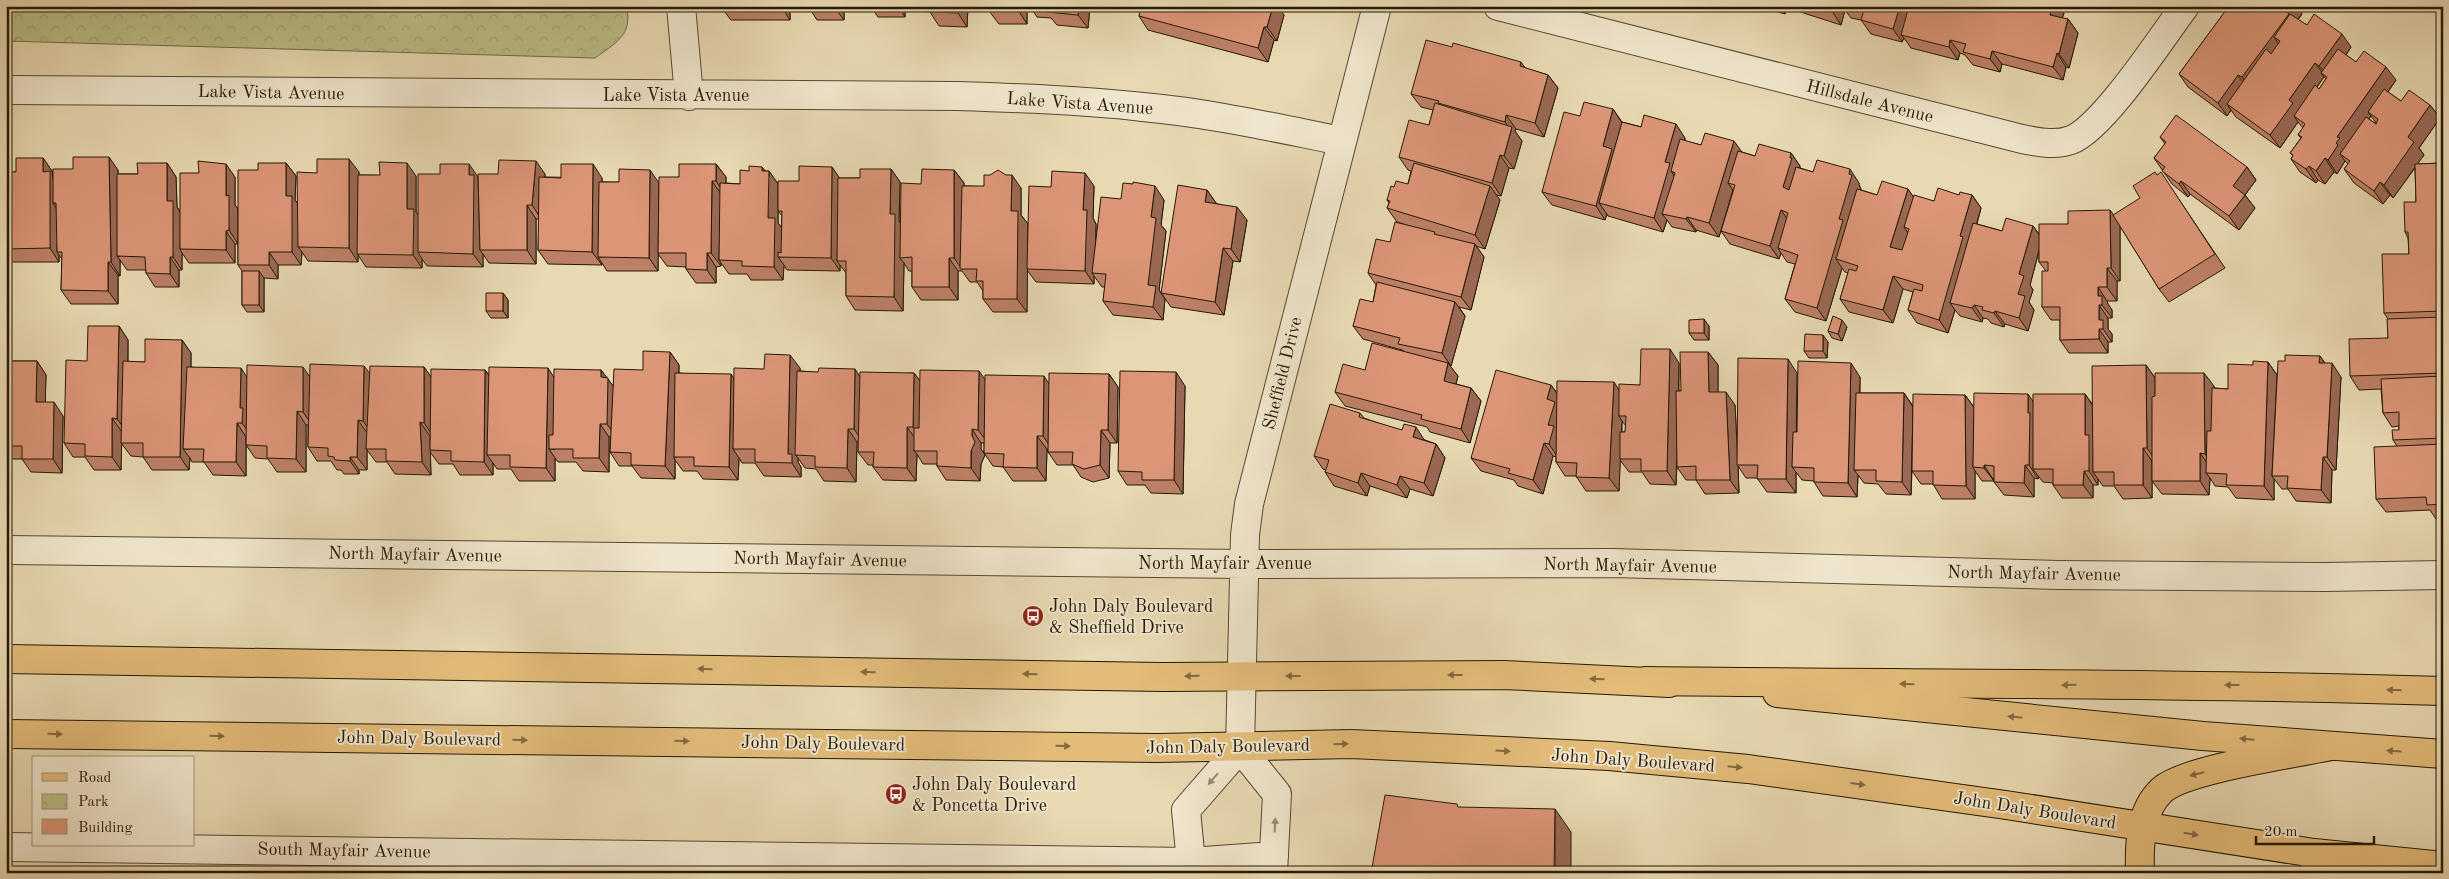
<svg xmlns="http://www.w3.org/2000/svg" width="2449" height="879" viewBox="0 0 2449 879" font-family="'Old Standard TT',serif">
  <defs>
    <pattern id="park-crowns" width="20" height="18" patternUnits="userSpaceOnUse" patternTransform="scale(1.25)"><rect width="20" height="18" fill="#bbbe88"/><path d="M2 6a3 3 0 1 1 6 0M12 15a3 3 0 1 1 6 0" fill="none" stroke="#a1a374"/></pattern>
  </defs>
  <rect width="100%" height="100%" fill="#e8d9b2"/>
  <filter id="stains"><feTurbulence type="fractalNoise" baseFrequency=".004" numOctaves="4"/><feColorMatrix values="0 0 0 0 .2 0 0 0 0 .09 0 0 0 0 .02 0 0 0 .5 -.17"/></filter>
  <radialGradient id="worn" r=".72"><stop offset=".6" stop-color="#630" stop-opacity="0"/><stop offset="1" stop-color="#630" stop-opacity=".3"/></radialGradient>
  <path fill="url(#park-crowns)" stroke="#706c48" d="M6 6H626C634 35 615 43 595 58L6 41Z"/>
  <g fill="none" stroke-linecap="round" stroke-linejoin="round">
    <g stroke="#564932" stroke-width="30">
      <path id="minor" d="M681 6 689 96
        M1498 6 2022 139C2038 142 2055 146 2071 140 2103 128 2162 37 2185 6
        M6 90 957 96C1019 98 1081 100 1143 107 1210 113 1276 128 1342 141
        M6 550 1245 564 1612 563 2058 575 2325 577 2443 575
        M1240 748 1245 535 1249 504 1377 6
        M1240 748 1277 794 1273 873
        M6 847 1191 862 1274 856
        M1192 873 1186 810 1240 748"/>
    </g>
    <g stroke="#251907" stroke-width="30">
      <path id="major" d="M6 659 1163 677 1504 675 1669 683
        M1777 693 2203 736 2443 754
        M6 734 1157 748 1351 744 1609 756 1748 769 2006 805 2314 853 2443 866"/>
    </g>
    <g stroke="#251907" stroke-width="30">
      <path id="highway" d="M1646 681C1911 684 2177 683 2443 691
        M2140 873C2139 845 2140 810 2162 790 2185 769 2294 754 2330 746
        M2313 873 2344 862 2362 860"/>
    </g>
    <use href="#minor" stroke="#f0e6cd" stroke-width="28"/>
    <use href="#major" stroke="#e4bc79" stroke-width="28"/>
    <use href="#highway" stroke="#e4bc79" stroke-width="28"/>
  </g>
  <path fill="#bd8066" stroke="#251907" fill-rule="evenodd" d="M790 6V20H731L721 7Z
    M796 6H844V20H817L808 6Z
    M854 6H905V17H878L871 7H855Z
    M912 6H968L967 27 939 26 930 12 915 11Z
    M975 6H1027V24H999L989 11H978Z
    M1030 6H1090L1088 28 1057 25 1051 18 1037 17Z
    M1756 6H1787L1785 14Z
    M1789 6H1906L1905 8 1907 11 2064 13 2062 18 2068 19 2078 33 2069 68 2066 67 2063 80 2002 64 2000 72 1973 65 1965 55 1960 53 1958 60 1911 48 1904 38 1902 42 1871 34 1861 20 1851 18 1845 10 1841 25 1791 9Z
    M2229 6H2297L2302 14 2298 20 2307 25 2351 47 2346 55 2356 62 2396 80 2388 92 2401 101 2430 105 2440 118 2419 148 2424 155 2417 164 2443 163V518L2436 519 2430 510 2386 512 2376 499 2397 446 2393 440 2399 430V426L2392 427 2383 413 2381 389 2359 390 2350 376 2388 338V319L2384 313 2409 254 2408 238 2405 232 2416 202 2415 168 2393 198 2390 195 2383 204 2354 183 2344 169 2348 164 2345 161 2337 174 2334 172 2325 184 2318 180 2316 183 2300 172 2291 159 2293 156 2290 153 2301 138 2298 135 2303 128 2298 122 2280 148 2236 117 2231 110 2227 116 2188 87 2179 74ZM2324 77 2326 79 2319 89 2317 87ZM2371 116 2376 123V124L2369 119Z
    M1284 15 1277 41 1274 40 1268 62 1148 30 1139 16Z
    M1525 68 1548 75 1558 88 1544 137 1516 129 1515 131 1522 141 1514 169 1509 168 1501 196 1496 195 1500 200 1485 249 1476 246 1484 257 1471 310 1459 307 1465 316 1451 366H1450L1458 376 1456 384 1471 388 1481 401 1470 443 1430 432 1427 427 1345 406 1335 392 1365 370 1404 351 1402 350 1363 339 1353 326 1373 302 1376 285 1368 273 1390 242 1416 228 1397 222 1387 208 1389 203 1387 200 1394 187 1408 184 1411 171 1408 170 1399 157 1429 125 1433 110 1421 107 1411 94Z
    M1613 109 1622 122 1685 138V141L1701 145 1742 152 1755 156 1791 153 1800 166V168L1813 172 1859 183V185L1861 189V190L1877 195 1908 189 1913 197 1934 201 1959 195H1972L1981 208 1977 224 2002 231 2033 226 2039 234 2068 224 2114 215 2170 186 2225 268 2169 302 2159 289 2120 226V281H2117V301H2107L2108 304 2112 310V318H2108V329L2112 334V342H2108V353H2069L2060 340V320H2051L2042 307 2046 271 2039 262V251L2030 285 2033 290 2029 302 2034 310 2028 331 2005 324 2004 327 1991 323 1988 319 1983 318 1982 322 1960 316 1955 310 1948 333 1917 323 1908 310 1913 292 1903 289 1893 323 1849 312 1840 299 1848 273 1845 272 1842 268 1826 321 1795 312 1785 299 1795 264 1787 262 1781 253 1779 259 1730 244 1721 231 1734 191 1733 190 1719 237 1696 230V232L1672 227 1667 220 1663 232 1608 216 1607 214 1605 220 1552 205 1542 192 1580 116Z
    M2160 137 2247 167 2256 180 2245 195 2255 208 2239 230 2190 194 2188 197 2172 184 2154 158 2165 144Z
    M43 158 52 171 118 170V174H138L167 163 176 177 177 207 180 211 235 177V205L238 209 258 170 286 163 296 176 295 200 298 203 317 173 359 172V175L416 176V212L418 215 478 176 545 174V177L602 178V182L659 183 679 177 716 164 726 177V183L740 184 749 171 762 167 765 171H769L778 184V223L781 228 782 216 778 211 799 181 832 167 839 178H860L891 169 900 182 899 221 900 222 921 184 954 170 964 183V186L1021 188V215L1028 224 1027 248 1051 187 1094 186 1093 218 1096 224V244L1121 199 1164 200 1161 225 1166 231 1159 290 1165 299 1163 320 1113 315 1103 301 1105 287H1102L1094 276V284L1036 282 1027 270V312H993L983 299V291L977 282H970L962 271H958V300H921L912 287V271H909L904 263 903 311 855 310 846 296V273L840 265V271L787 270 784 265 783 280H751L747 274H729L721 263V266L716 267V283H696L686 269V267L667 266 658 254V271H607L602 263V265L548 264 538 250 539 219H536V264L489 263 483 254V267L427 266 422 259V268L366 267 358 255V262L308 261 302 252 301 265H278V279L264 278V312H247L242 305V271L238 265V244H235V263H189L182 253V270H179V287H155L146 273V270H127L120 260V276L118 275V304H71L61 290 62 259 59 255V262H6V172H16Z
    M1207 190 1216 203 1247 220 1240 262 1233 261 1224 315 1171 307 1161 293Z
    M503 293 508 300V318H491L486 311Z
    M119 326 128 340V362H145L182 340 191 353V367L247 377 370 374 424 367 431 377 485 370 489 375 554 377 601 370 613 386 643 370 670 352 679 365V373L734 379 800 368V371L860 376 914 373 920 381 985 380 1049 384 1109 374 1118 387 1117 443H1110L1109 478 1093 482 1081 477 1073 465H1057L1048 452V449H1047L1046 481H1013L1003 467 993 466 984 453V443H981V449L985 455 981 464 980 481 946 480 937 466V464H923L917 454 916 481 883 480 873 467V465H868L858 452 859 442H857L856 482 824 481 816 469 805 468 798 458V462L801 467V477L764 476 755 463H742L739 458 738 480 703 479 697 471H683L675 460V479L641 478 632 466H619L610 452 611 437H609V472L583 471 576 462H558L555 458V481H519L511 469H497L493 463V475H460L453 464H439L430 452 431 475 395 474 387 462H376L367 450V470H359V474H344L341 470H337L331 461H317L308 447V425H306V472H277L268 459 255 458 246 445V476L213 475 204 462H192L190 458 189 470H152L143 457 131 456 121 443V470H94L85 457H73L64 443 87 361Z
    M1709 326V340H1694L1689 333Z
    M1847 327 1842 341 1832 338 1828 331Z
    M6 338 8 340 7 361H37L46 375 45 402 63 416 62 473 31 472 22 459H10L6 454Z
    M1828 342 1827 358H1809L1804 351Z
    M1708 352 1718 365V392L1735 405 1737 444 1797 373 1796 432 1860 377V393H1904L1913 406 1965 395 1974 407 2033 401 2085 394 2093 405 2146 365 2155 378 2214 386V388L2228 389 2253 365 2268 362 2277 375 2285 361 2320 356 2325 363 2341 377 2336 470H2332L2331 503 2296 501 2288 489H2282L2274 479V500L2236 498 2228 487 2215 486 2210 478 2209 495 2162 494 2152 481V461V498L2123 499 2114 486H2103L2098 479V485H2093V498H2062L2053 485V483L2043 482 2039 477 2038 479 2034 478V497L2004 495 1994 482V479H1993L1994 481H1982L1975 471V499H1942L1933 484H1921L1912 471 1911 495 1886 494 1878 484 1864 483 1858 475 1857 497 1823 496 1814 482V481L1802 480 1796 472V493L1767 492 1757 478H1746L1738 466 1739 493 1705 494 1696 480H1686L1677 467 1676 485 1650 484 1642 472H1629L1620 460 1619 491H1586L1576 476H1565L1556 462V457L1553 456 1543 494 1518 486 1514 480 1481 471 1471 458 1551 385 1557 393 1619 390 1640 385 1679 363V391H1681ZM1622 421 1626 426 1625 432H1622Z
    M1185 386 1183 494 1151 493 1145 485H1127L1118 471Z
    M1360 413 1364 418 1436 444 1445 458 1433 496 1410 489 1407 498 1370 486 1367 496 1334 486 1325 472 1326 470 1323 469 1314 456Z"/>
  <path fill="#9a6853" stroke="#251907" d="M781 6H790V20Z
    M834 6H844V20L834 7Z
    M898 6H905V17Z
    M958 6H968L967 27 958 13Z
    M1018 6H1027V24L1018 10Z
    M1079 6H1090L1088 28 1078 15Z
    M1273 6H1278L1284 15 1277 41 1267 27Z
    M1780 6H1787L1785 14Z
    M1833 6H1843L1845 10 1841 25 1832 11Z
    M1899 6H1906L1905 8 1910 15 1901 35 1904 38 1902 42 1893 29Z
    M2052 6H2059L2064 13 2059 28 2050 15Z
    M2289 6H2297L2302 14 2280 41 2274 37 2282 49 2251 91 2242 77Z
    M2068 19 2078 33 2069 68 2059 54Z
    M1264 27 1274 40 1268 62 1258 48Z
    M2342 34 2351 47 2329 79 2319 66Z
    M1950 40 1960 53 1958 60 1949 47Z
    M1992 51 2002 64 2000 72 1990 59Z
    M2057 53 2066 67 2063 80 2053 67Z
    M1521 62 1531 76 1520 66Z
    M2315 63 2324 75 2321 73 2324 77 2299 112 2294 116 2298 122 2280 148 2270 135 2289 100Z
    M2386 67 2396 80 2372 114 2368 112 2371 116 2347 149 2340 154 2345 161 2337 174 2328 160 2336 143 2337 137Z
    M1548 75 1558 88 1544 137 1535 123Z
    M2238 75 2247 88 2227 104 2231 110 2227 116 2218 103Z
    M2430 105 2440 118 2419 148 2424 155 2393 198 2384 185 2408 137Z
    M1613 109 1622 123 1599 203 1607 214 1605 220 1596 206 1603 146Z
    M1506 115 1516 129 1515 131 1522 141 1514 169 1504 156 1511 131 1505 122Z
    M1676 124 1685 138 1676 171 1675 173 1671 171 1678 182 1662 214 1667 220 1663 232 1654 218 1665 162Z
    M1734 141 1744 155 1728 183 1733 190 1719 237 1709 223Z
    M1791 153 1800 166 1793 201 1783 187Z
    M1500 155 1509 168 1501 196 1492 183Z
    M109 157 118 170 120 256H117L120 260V276L111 262Z
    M43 158 52 171 56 203H53L59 212 57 252 59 255V262L50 248 43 172Z
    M2325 158 2334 172 2325 184 2316 171Z
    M349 159 359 172 358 254H357L358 255V262L349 248Z
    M536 161 545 174 541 219 532 205Z
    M167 163 176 177 177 207 182 215 180 249 182 253V270L173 257 167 201Z
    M286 163 296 176 295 200 302 209 298 247 302 252 301 265 292 252 286 196Z
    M407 163 416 176V212L423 222 418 252 422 259V268L413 255 407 209Z
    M226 164 235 177V205L238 209V244L229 230 226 196Z
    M469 164 478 177 480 250 483 254V267L473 254 469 175Z
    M593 164 602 178V257H598L602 263V265L592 252Z
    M716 164 726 177 725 195 716 181Z
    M2309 166 2318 180 2316 183 2306 169Z
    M762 167 769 176V171L778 184V223L784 231V257H778L784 265 783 280 774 267Z
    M832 167 841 180 837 261 840 265V271L831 258Z
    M2247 167 2256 180 2242 199 2233 186Z
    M891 169 900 182 899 221 904 228 900 258 904 263 903 311 894 297 890 214Z
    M1850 169 1859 183V185L1861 189 1849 229 1836 259 1842 268 1826 321 1817 308 1839 219Z
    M650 170 659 183 658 271 649 258Z
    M954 170 964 183 963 269H962L954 258Z
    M1085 173 1094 186 1093 218 1096 224 1095 273H1092L1094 276V284L1085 271 1083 210Z
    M1012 175 1021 188V215L1028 224 1027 312 1017 299 1011 211Z
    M712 181 721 194 719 260 721 263V266L711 253Z
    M2181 181 2190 194 2188 197 2179 184Z
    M2380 182 2390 195 2383 204 2374 191Z
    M1155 186 1164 200 1161 225 1166 231 1159 290 1165 299 1163 320 1153 307 1148 285 1151 217Z
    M1490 186 1500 200 1485 249 1475 235Z
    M1908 189 1917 202 1904 227 1908 233 1900 260 1890 247Z
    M1207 190 1216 203 1214 215 1205 202Z
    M1972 195 1981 208 1970 247 1950 303 1955 310 1948 333 1939 320 1960 236Z
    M2245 195 2255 208 2239 230 2229 216Z
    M527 205 536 219V264L527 250Z
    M1237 207 1247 220 1240 262 1231 249Z
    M1781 210 1790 223 1778 248 1781 253 1779 259 1770 246Z
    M2110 210 2120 223V281L2111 268Z
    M1687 217 1696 230V232L1686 219Z
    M2033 226 2042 239 2030 285 2033 290 2029 302 2034 310 2028 331 2019 318 2018 294 2019 274Z
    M226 231 235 244V263L226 250Z
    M1475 244 1484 257 1471 310 1461 297Z
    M1223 248 1233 261 1224 315 1215 302Z
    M269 252 278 265V279L269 265Z
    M707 253 716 267V283L707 270Z
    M170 257 179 270V287L170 274Z
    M949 258 958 271V300L949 287Z
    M108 262 118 275V304L108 291Z
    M2107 268 2117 281V301L2107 287Z
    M259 271 264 278V312L259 305Z
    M1893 276 1903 289 1893 323 1883 310Z
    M2098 287 2107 301 2108 304 2112 310V318L2102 305 2098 296Z
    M503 293 508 300V318L503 311Z
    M1455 302 1465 316 1451 366 1442 353Z
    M1974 305 1983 318 1982 322 1972 308Z
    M2099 305 2108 318V329L2112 334V342L2103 329 2099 320Z
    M1995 311 2005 324 2004 327 1994 313Z
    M1704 319 1709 326V340L1704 333Z
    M1842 320 1847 327 1842 341 1838 334Z
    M119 326 128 340 127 432 117 419Z
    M2099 329 2108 342V353L2099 339Z
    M1823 335 1828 342 1827 358 1823 351Z
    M6 338 8 340 6 402Z
    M182 340 191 353 190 449H183L190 458 189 470 180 457Z
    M1670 349 1679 363 1676 485 1667 471Z
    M670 352 679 365 676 457H674L675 460V479L665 466Z
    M1708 352 1718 365V405L1709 392Z
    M790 355 800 368 798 455H795L798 458V462L801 467V477L792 463 788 454Z
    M2320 356 2329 370 2319 363Z
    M1788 359 1797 373 1796 467H1792L1796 472V493L1786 479Z
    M37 361 46 375 45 416 36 402Z
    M2268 362 2277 375 2272 476 2274 479V500L2264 486Z
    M1448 363 1458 376 1453 394 1444 381Z
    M1851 363 1860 377 1858 470H1854L1858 475 1857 497 1848 483Z
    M2332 363 2341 377 2336 470 2327 457Z
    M2146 365 2155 378 2156 461 2147 448Z
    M364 366 374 379 372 434 363 421Z
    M303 367 312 380V425L303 412Z
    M424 367 434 381 433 436 424 423Z
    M241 368 250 382 252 437 242 423 240 408Z
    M548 368 557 382 556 449H549L555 458V481L546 468Z
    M855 369 864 383 863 442 854 429Z
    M485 370 495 384 487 455 493 463V475L484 462Z
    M601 370 617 391 616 437 607 424 601 377Z
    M979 371 989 385 988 443 978 430Z
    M1176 372 1185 386 1183 494 1174 480Z
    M914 373 924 386 922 441 913 427Z
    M2204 373 2214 386V467L2205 454Z
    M731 374 740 387 733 449 739 458 738 480 729 467Z
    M1109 374 1118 387 1117 443 1108 430Z
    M1044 376 1053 390 1052 449 1043 436Z
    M1614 382 1623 396 1619 416 1622 421 1619 491 1609 478Z
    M1551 385 1560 398 1558 458 1549 444 1547 399Z
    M1471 388 1481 401 1470 443 1461 429Z
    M1726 392 1735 405 1738 465H1737L1738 466 1739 493 1730 480Z
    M1904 393 1913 407 1911 495 1902 482Z
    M2028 394 2037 407 2033 469 2039 477 2038 479 2029 465 2028 413Z
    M2085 394 2094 408 2093 472 2098 479V485L2089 471 2085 435Z
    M1965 395 1975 409 1973 467 1975 471V499L1966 486Z
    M54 402 63 416 62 473 53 459Z
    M297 411 306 425V472L296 459Z
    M112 418 122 432 121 470 112 457Z
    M358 420 368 434 366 449 367 450V470L357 457Z
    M420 422 430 436 431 475 422 462Z
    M237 423 246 437V476L236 462Z
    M600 424 609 437V472L599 458Z
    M907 427 917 441 914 451 917 454 916 481 907 468Z
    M1416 427 1425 441 1413 437Z
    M848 429 857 442 856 482 847 468Z
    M972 429 981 443V449L985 455 981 464 980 481 971 468Z
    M1101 430 1110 443 1109 478 1100 465Z
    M1037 436 1047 449 1046 481 1037 468Z
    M1544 443 1553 456 1543 494 1533 480Z
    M1436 444 1445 458 1433 496 1424 483Z
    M2143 448 2152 461V498L2143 485Z
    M2200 453 2210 467 2206 473 2210 478 2209 495 2200 481Z
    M350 457 359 470V474L350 461Z
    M2323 457 2332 470 2331 503 2321 490Z
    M1984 465 1993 479 1994 481 1984 468Z
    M2025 465 2034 478V497L2024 483Z
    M2084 471 2093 485V498L2083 485Z
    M1361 473 1370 486 1367 496 1358 483Z
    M1400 476 1410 489 1407 498 1397 485Z
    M1555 809 1571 832V873H1555Z"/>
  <path fill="#dc9577" stroke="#251907" d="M721 6H781L721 7Z
    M808 6H834V7H808Z
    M930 6H958V13L930 12Z
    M989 6H1018V10L989 11Z
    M1048 6H1079L1078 15 1047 12Z
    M1141 6H1273L1267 27H1264L1258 48 1139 16Z
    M1816 6H1833L1832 11Z
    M1849 6H1900L1893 29 1861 20 1864 10Z
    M1909 6H2052L2050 15 2068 19 2059 54 2057 53 2053 67 1992 51 1990 59 1963 52 1966 44 1950 40 1949 47 1901 35Z
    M2229 6H2289L2285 11 2289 14 2242 77 2238 75 2218 103 2179 74Z
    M2290 14 2307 25 2314 14 2342 34 2319 66 2315 63 2289 100 2293 103 2270 135 2227 104 2266 49 2271 54 2280 41 2274 37Z
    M1426 40 1452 47 1453 43 1521 62 1520 66 1548 75 1535 123 1506 115 1505 122 1438 103 1439 101 1411 94Z
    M2338 49 2356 62 2364 51 2386 67 2337 137 2340 138 2336 143 2338 145 2328 160 2325 158 2316 171 2309 166 2306 169 2291 159 2293 155 2290 153 2302 137 2298 135 2305 124 2294 116 2315 85 2319 89 2327 77 2321 73Z
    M2384 89 2401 101 2409 90 2430 105 2408 137 2414 142 2384 185 2380 182 2374 191 2344 169 2350 161 2340 154 2366 117 2376 124 2378 119 2368 112Z
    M1584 102 1613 109 1603 146 1612 149 1596 206 1542 192 1564 112 1580 116Z
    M1435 103 1512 127 1504 156 1500 155 1492 183 1399 157 1409 120 1429 125Z
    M1644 115 1676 124 1665 162 1670 163 1654 218 1599 203 1622 122 1641 127Z
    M2176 115 2247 167 2233 186 2245 195 2229 216 2181 181 2179 184 2162 171 2165 167 2154 158 2166 142 2160 137Z
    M1705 133 1734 141 1709 223 1687 217 1686 219 1662 214 1675 173 1671 171 1680 139 1701 145Z
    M1759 144 1791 153 1790 158H1792L1783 187 1789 190 1796 167 1813 172 1817 160 1850 169 1849 174 1852 175 1839 219 1843 220 1817 308 1785 299 1798 255 1778 248 1788 213 1781 210 1770 246 1721 231 1735 185 1728 183 1738 151 1755 156Z
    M73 157H109L111 262H108V291L61 290 62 252H57L56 203H53V169H73Z
    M16 158H43V172L50 171V248L6 249V172H16Z
    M317 159H349V248L298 247 297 172 317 173Z
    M499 160 536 161 532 205H527V250H480L478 174H498Z
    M198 161 226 164V196L229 195V230L226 231V250L180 249V173H199Z
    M379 162 407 163V209H414L413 255 357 254 358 175H380Z
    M137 163H167V201H173V257H170V274L146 273 145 257 117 256V174H138Z
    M258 163H286V196H292V252H269V265H238V170H258Z
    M1414 163 1490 186 1475 235 1387 208 1390 201 1387 200 1391 186 1394 187 1396 181 1408 184Z
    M2443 163V311L2384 313 2382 254H2409L2408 232H2405L2404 202H2416L2415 164Z
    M440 164H469V175H474L473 254 418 252V174H440Z
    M561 164H593L592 252 538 250 539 177 561 178Z
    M679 164H716V181H712L711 253H707V270L686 269V253H658L659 177H679Z
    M749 166 762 167V171H769L768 218H775L774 267 742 266V261L719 260 720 183 740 184V170L749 171Z
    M799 166 832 167 831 258 778 257V252L781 253 782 211H778V181H799Z
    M619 169 650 170 649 258 598 257 599 182H619Z
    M860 169H891L890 214H895L894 297 846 296V261H837L838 178H860Z
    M922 169 954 170V258H949V287H912V257L900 258 901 183 921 184Z
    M998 170 1006 175H1012L1011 211H1018L1017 299H983V281H976L977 269H960L962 186H984V175H990Z
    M1052 171 1085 173 1083 210H1087L1085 271 1027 269 1029 186 1051 187Z
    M2155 172 2157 175 2161 172 2215 254 2159 289 2113 215 2140 198 2133 186Z
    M1882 181 1908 189 1890 247 1902 250 1909 229 1904 227 1914 195 1934 201 1938 188 1959 195 1960 192 1972 195 1960 236 1963 237 1939 320 1908 310 1914 289 1922 291 1923 285 1893 276 1883 310 1840 299 1849 269 1856 271 1858 266 1836 259 1857 189 1877 195Z
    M1133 182 1155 186 1151 217 1156 218 1148 285 1156 286 1153 307 1103 301 1106 274 1092 273 1101 197 1121 199 1123 183 1133 184Z
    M1178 185 1207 190 1205 202 1237 207 1231 249 1223 248 1215 302 1161 293Z
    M2110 210 2111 268H2107V287H2098V296H2102V305H2099V320H2103V329H2099V339L2060 340V307H2042V271H2048V262H2039V224H2068V211Z
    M2006 218 2033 226 2019 274 2024 276 2018 294 2025 296 2019 318 1995 311 1994 313 1982 310 1983 307 1974 305 1972 308 1950 303 1973 223 2002 231Z
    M1395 222 1435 232 1434 234 1475 244 1461 297 1368 273 1376 239 1390 242Z
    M242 271H259V305H242Z
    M1377 282 1455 302 1442 353 1398 344 1400 338 1353 326 1360 299 1373 302Z
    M486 293H503V311H486Z
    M1833 316 1842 320 1838 334 1828 331Z
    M2443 317V373L2350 376 2349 339 2388 338 2387 319Z
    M1704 319V333H1689V320Z
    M88 326H119L117 419 112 418V457L85 456V444L64 443 66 360 87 361Z
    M1805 334 1823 335V351H1804Z
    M145 339 182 340 180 457H143V443H121L123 361 145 362Z
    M1372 343 1448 363 1444 381 1471 388 1461 429 1421 419 1422 415 1335 392 1343 364 1365 370Z
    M1641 349H1670L1667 471H1641V459H1620V432H1625L1626 416H1619V384L1640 385Z
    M643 351 670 352 665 466 631 465V453L610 452 614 369 643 370Z
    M1680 352H1708L1709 392H1726L1730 480H1696V466L1677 467 1676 391H1681Z
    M765 354 790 355 788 454H792V463L755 462V449H733L734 368 764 369Z
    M2285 355 2320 356 2319 363H2332L2327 457H2323L2321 490 2287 488 2288 476H2272L2278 361H2285Z
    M1738 358 1788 359 1786 479H1757L1758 465H1737Z
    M6 361H37L36 402H54L53 459H22V446H6Z
    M1798 361 1851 363 1848 483 1814 482V468L1792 467 1793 432H1797Z
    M2253 361 2268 362 2264 486 2226 485 2227 474 2206 473 2207 431H2211L2212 388 2228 389V364L2253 365Z
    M310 364 364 366 363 421 358 420 357 457H350V461L335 460 334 457 328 456V448L308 447Z
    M247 365 303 367V412L297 411 296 459 267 458V446L246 445Z
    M2146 365 2147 448H2143V485H2114V472H2093L2092 366Z
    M370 366 424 367V423L420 422 422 462 386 461V449H366Z
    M187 367 241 368 240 408H243L242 423H237L236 462H203L204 449H183Z
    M489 367 548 368 546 468 510 467V455H487Z
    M819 368 855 369 854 429H848L847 468 815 467V456L795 455 797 371 818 372Z
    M431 369 485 370 484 462 451 461V451L430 450Z
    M554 369 601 370V377L608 378 607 424H600L599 458H573V449H549V435H553Z
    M920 370 979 371 978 430 972 429V436L975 442 971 451V468L937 466V451H914V428H919Z
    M1496 370 1551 385 1547 399 1555 402 1548 425 1554 426 1549 444 1544 443 1533 480 1508 473 1510 469 1471 458Z
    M1120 371 1176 372 1174 480H1142V472L1118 471Z
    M860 372 914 373 913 427H907V468L873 467 874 452H858Z
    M675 373 731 374 729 467 694 466V457H674Z
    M1049 373 1109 374 1108 430H1101L1100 465 1084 469 1072 464 1073 452H1048Z
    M2155 373H2204L2205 454 2200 453V481H2152V397L2155 396Z
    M985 375 1044 376 1043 436H1037V468L1003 467 1004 454 984 453Z
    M2443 376V438L2393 440 2392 430H2399V412L2383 413 2381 379Z
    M1557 381 1614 382 1609 478 1576 477 1577 463 1556 462Z
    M1856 393H1904L1902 482 1876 481V470H1854Z
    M1974 393 2028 394V413H2030L2029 465H2025L2024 483 1994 482V466L1984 465V468L1973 467Z
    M1913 394 1965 395 1966 486 1933 485V471H1912Z
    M2033 394H2085V435H2089V471H2084L2083 485H2053V469H2033Z
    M1330 404 1360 413 1359 417 1402 430 1404 424 1416 427 1413 437 1436 444 1424 483 1400 476 1397 485 1361 473 1358 483 1325 472 1329 460 1314 456Z
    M2443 444V504L2427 505 2426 497 2376 499 2374 447Z
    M1385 795 1457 804 1458 807 1555 809 1554 872 1371 873Z"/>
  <defs><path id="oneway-solid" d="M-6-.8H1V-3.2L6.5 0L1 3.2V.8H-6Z" transform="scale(1.25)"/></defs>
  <g fill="#846a40">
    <use href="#oneway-solid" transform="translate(705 669) rotate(-179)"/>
    <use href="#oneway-solid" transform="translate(868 672) rotate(-179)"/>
    <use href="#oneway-solid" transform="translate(1030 674) rotate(-179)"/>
    <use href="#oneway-solid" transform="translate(1455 675) rotate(180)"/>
    <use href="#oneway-solid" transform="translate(1192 676) rotate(179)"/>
    <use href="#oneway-solid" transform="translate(1293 676) rotate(-180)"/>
    <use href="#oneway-solid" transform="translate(1597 679) rotate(-178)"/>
    <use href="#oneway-solid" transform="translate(1907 684) rotate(-179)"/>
    <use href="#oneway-solid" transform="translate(2069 685) rotate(179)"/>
    <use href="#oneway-solid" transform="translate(2232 685) rotate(-180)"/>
    <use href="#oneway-solid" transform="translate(2394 690) rotate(-178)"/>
    <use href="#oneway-solid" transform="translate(2015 717) rotate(-174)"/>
    <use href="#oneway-solid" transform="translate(55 734) rotate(1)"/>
    <use href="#oneway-solid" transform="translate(217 736) rotate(1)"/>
    <use href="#oneway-solid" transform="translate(2247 739) rotate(-175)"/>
    <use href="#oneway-solid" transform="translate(520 740) rotate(1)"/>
    <use href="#oneway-solid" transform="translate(682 741) rotate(1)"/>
    <use href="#oneway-solid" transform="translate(1341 744) rotate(-2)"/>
    <use href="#oneway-solid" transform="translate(1063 746) rotate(1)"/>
    <use href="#oneway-solid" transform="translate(1503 751) rotate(3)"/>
    <use href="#oneway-solid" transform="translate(2394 751) rotate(-176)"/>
    <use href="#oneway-solid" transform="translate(1735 767) rotate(6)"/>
    <use href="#oneway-solid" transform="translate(2197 774) rotate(166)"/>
    <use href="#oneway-solid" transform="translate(1858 784) rotate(8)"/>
    <use href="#oneway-solid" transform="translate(2191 834) rotate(9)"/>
  </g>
  <g fill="#958a74">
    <use href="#oneway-solid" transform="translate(1213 779) rotate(131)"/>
    <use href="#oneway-solid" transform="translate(1275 825) rotate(-87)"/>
  </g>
  <defs>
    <g id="bus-disc" transform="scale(1.125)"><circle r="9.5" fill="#8f2418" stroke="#f0e6cd"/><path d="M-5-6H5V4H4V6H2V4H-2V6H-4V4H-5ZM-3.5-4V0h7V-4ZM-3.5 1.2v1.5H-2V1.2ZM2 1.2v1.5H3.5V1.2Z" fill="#fff"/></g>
  </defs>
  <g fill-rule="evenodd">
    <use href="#bus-disc" x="1033" y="616"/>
    <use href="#bus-disc" x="896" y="794"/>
  </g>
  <g text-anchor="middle" stroke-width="4" stroke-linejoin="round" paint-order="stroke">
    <g font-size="18" fill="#251907" stroke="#f0e6cd">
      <text transform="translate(271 92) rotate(1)" y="6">Lake Vista Avenue</text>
      <text x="676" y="101">Lake Vista Avenue</text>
      <text transform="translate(1870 101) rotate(14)" y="6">Hillsdale Avenue</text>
      <text transform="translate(1080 103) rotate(4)" y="6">Lake Vista Avenue</text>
      <text transform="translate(1282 373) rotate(-76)" y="6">Sheffield Drive</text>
      <text transform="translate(415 554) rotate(1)" y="6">North Mayfair Avenue</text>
      <text transform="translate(820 559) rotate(1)" y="6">North Mayfair Avenue</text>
      <text x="1225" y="569">North Mayfair Avenue</text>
      <text transform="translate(1630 565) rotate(1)" y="6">North Mayfair Avenue</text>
      <text transform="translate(2034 573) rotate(1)" y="6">North Mayfair Avenue</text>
      <text transform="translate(419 738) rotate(1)" y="6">John Daly Boulevard</text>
      <text transform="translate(823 743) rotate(1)" y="6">John Daly Boulevard</text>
      <text transform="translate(1228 746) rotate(-1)" y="6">John Daly Boulevard</text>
      <text transform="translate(1633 760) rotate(4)" y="6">John Daly Boulevard</text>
      <text transform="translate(2035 810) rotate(9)" y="6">John Daly Boulevard</text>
      <text transform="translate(344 850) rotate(1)" y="6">South Mayfair Avenue</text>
    </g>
    <g font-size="18" fill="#251907" stroke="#f0e6cd" text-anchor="start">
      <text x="1049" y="612">John Daly Boulevard<tspan x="1049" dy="21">&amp; Sheffield Drive</tspan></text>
      <text x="912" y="790">John Daly Boulevard<tspan x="912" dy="21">&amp; Poncetta Drive</tspan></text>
    </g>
  </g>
  <rect width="2449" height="879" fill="none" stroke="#e8d9b2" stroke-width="25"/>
  <rect x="8" y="8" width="2434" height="864" fill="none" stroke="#251907" stroke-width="2.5"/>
  <rect x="12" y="12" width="2424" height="854" fill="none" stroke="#251907"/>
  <rect x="32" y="756" width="162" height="90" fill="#f0e6cd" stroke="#9f947e"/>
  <rect x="42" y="773" width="25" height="8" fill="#e4bc79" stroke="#9f947e"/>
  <text x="78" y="782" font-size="15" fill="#251907">Road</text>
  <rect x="42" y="794" width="25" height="15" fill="url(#park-crowns)" stroke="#9f947e"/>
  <text x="78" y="806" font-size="15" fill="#251907">Park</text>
  <rect x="42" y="819" width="25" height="15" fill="#dc9577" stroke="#9f947e"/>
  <text x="78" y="832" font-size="15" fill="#251907">Building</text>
  <path d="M2256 836v8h118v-8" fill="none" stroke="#251907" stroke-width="2.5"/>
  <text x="2264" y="836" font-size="15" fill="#251907" stroke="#f0e6cd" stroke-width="4" paint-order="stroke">20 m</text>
  <rect width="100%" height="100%" filter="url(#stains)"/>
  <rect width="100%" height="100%" fill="url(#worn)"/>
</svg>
